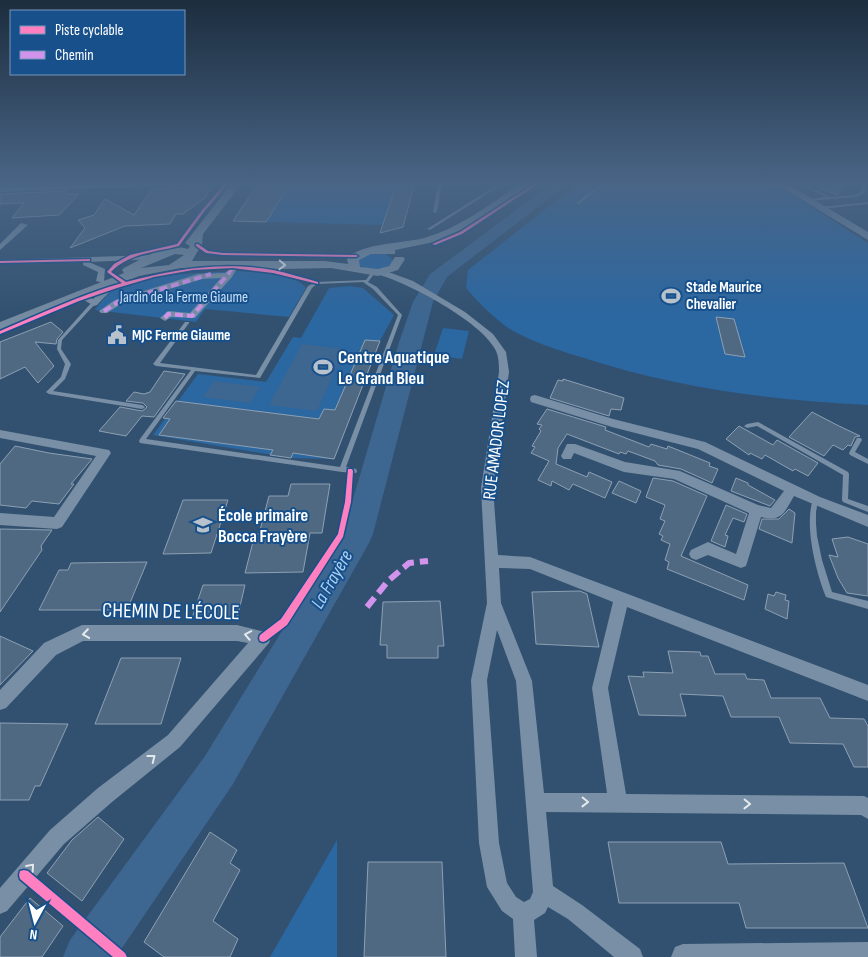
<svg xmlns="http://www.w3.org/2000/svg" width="868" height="957" viewBox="0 0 868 957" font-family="'Sofia Sans Condensed',sans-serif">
  <rect width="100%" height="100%" fill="#325170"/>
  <path fill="#2b67a1" d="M258 182H415L404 222 393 229 381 232 383 225 233 221 252 191H255Z
    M580 182 774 183 868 243V405C771 400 674 388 581 357 557 350 524 339 504 325 490 314 478 302 466 288L468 270Z
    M368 253H385L393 260C387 272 367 274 358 264L359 258Z
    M235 271C250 271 298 274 306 288L289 317 205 309 196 322 95 310C100 303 106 295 113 289 133 274 208 273 235 271Z
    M349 286 363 288 394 315 380 341 334 459 291 458 153 435 198 374 266 382 293 337 301 338 329 288Z
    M443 328 469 331 462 359 434 355Z
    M337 840V957H270Z"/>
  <path fill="#3d6690" d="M302 344 345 349 317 411 269 405Z
    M214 381 260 387 250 403 203 397Z"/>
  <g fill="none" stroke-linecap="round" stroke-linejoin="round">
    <path fill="#3d6690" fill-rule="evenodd" d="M554 182H570L447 277 433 302 373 534 369 543 233 784 116 957H63L70 940 205 756 344 530 399 342 413 302 430 274Z"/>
  </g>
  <path fill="#506982" stroke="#8da0b3" d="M0 182H67V184L0 186Z
    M259 182H291L266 222 233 221Z
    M397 182H415L403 227 380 233Z
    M806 182H846L837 195Z
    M212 186 205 198 183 214H176L170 224 125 226 70 248 85 228 78 220 94 215 105 199 134 215 152 189Z
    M67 191V194H79L59 215 12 218 24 203 0 204V194Z
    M716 317 734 319 745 357 725 354Z
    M51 322 63 332 57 339 56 344 35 342 54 366 38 383 25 367 0 379V342Z
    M365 340 380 341 334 459 293 453 291 458 270 455 273 450 159 435 170 419 163 418 176 401 319 419 324 409 335 410Z
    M164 371 185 374 154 417 142 416 126 436 99 431 120 407 142 411 145 409 147 407 143 403 126 401 134 392 144 394 150 392Z
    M563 379 624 398 621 410 611 409 609 416 550 398 558 380 563 381Z
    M547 409 606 427 605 430 649 447 651 444 667 449 668 446 710 463 709 466 718 469 712 483 681 469 658 465 655 461 628 451 626 454 620 452 619 454 567 434 558 448 556 464 587 477 589 472 612 482 605 498 573 484 569 490 552 481 551 486 538 480 549 461 531 453 535 447 532 446 541 431 539 429 542 425 537 424Z
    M812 412 837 425 860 436 855 437 851 446 848 445 843 450 833 445 824 456 789 437Z
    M739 426 773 445 777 440 818 463 808 476 795 469 793 471 765 455 762 459 750 453 749 455 726 439Z
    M15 446 49 453 92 459 71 484H74L59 504 32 501 26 508 0 505V464Z
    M653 478 673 481 707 496 681 556 748 585 744 600 667 569 669 562 665 560 670 544 661 540 663 536 659 534 665 521 660 519 665 505 646 497Z
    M736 478 748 483V485L775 500 770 506 731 491Z
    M619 481 641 491 636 503 612 493Z
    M291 484H330L322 533H310L303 572 245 573 255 534H259L269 496H288Z
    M183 500H228L211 553 163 554Z
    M726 505 747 514 744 522 733 518 725 535 728 536 725 547 711 541Z
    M789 509 795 513 792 543 759 529 762 519H779Z
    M0 529 52 530 41 546 42 550 0 612Z
    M848 537 868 544V596L847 593 838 578 829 555 838 557 832 539Z
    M147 562 127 610H39L59 570H68L71 563Z
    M203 585H245L237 619 192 618Z
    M580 591 587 594 599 647 536 644 532 592Z
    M776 592 786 595 785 600 789 601 787 619 765 609 768 594 774 596Z
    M440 601 444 646H438V658H387V645H380L383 602Z
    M0 636 33 651 0 685Z
    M668 651 700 652 701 656H708L715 674H745L747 679 764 680 771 698H820L830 718 864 719 868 726V767H854L843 744 790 743 779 717H731L723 696 680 694 686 716 639 715 628 676 644 677 643 672 673 673Z
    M121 658H181L161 724H95Z
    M0 723 68 724 40 786H35L29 800H0Z
    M98 817 124 839 82 901 47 873 72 840Z
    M210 832 237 850 230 863 240 870 213 921 238 939 230 957H164L144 942Z
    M608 842H721L728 864 844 863 868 928H746L739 903H619Z
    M368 862H442L446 957H364Z
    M30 898 63 926 42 957H0V937Z"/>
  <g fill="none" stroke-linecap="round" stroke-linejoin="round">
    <path fill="#798fa5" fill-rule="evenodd" d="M438 182H442L437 212 435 213 433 212Z
      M502 182H506L430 230 427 229Z
      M603 182H607L579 204H577V202Z
      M704 182H719L787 186 789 187 787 188 706 183Z
      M797 182H801L830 197 855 195 861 192 862 188 857 182H861L866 188 863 194 856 197 809 201H808V199L826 197Z
      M868 202V204L821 209 819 208 821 207Z
      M371 273 374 274 368 282 377 287 402 315 346 467 356 469 357 471 356 473 342 472 140 443 139 441 140 439 191 370 156 366 153 364 185 322H189V323L160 363 256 375 308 286 316 282 366 280ZM363 282 373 289 398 315 340 467 146 439 195 371 260 378 312 288 317 284Z
      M92 302 96 303 62 340 61 349 71 364 65 379 53 391 142 405 144 406 145 407 144 408 142 409 49 394 46 392 61 377 65 364 57 349 58 340Z
      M758 422 848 472 849 474 848 499 868 506V512L843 502 842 500 843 475 757 426 747 428 744 426 747 424Z
      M857 438H861L862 440 855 452 868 459V464L850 455 849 453Z
      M815 498 817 499 818 501 816 512V524L817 536 822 560 832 592 868 601V609L826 597C816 572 804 526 813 499Z"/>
    <path fill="#798fa5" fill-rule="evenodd" d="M160 182H210L207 184 0 192V188Z
      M21 223 28 225 0 250V244Z
      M152 255H155V259L89 262 105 269 104 281H110L114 287 97 305 94 306 74 294 78 291 93 299 105 287 103 283 96 281 98 272 83 265V262L0 264V260Z
      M232 267 236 270 232 277 195 318 171 317 165 321 160 318 168 311 190 313 221 278 202 279 121 304 107 313H101L99 311 115 300 198 274 225 273Z
      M383 270 413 281 465 312 493 334 506 352 509 372 493 488 498 555 530 557 868 685V701L627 607 608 688 626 794 864 796 868 798V819L861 815 546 812 553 886 582 905 640 949 643 957H614L568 919 548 907 545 913 534 920 537 957H515L513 919 502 911 487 887 479 843 471 680 487 603 481 488 499 372C499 365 499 356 495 349 480 321 410 284 380 275V271ZM499 568 530 569 613 602 592 688 607 793H544L532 681 501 603ZM497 630 516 681 533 892 530 899 524 902 516 897 507 883 499 843 487 680Z
      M535 395 613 419 705 442 820 497 868 515V527L794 496C784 513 782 522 761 517L746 566 741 568 708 555 696 560 691 558 689 554 691 550 708 542 736 554 749 513 674 479 624 472 574 453 571 459H563L561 456 567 444H575L625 462 680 471 758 505 771 508 784 491 698 449 612 427 531 402 530 399 531 396Z
      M0 430 109 450 111 453 109 456 62 527 57 529 0 525V513L54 517 96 456 0 438Z
      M82 625H237L269 633 271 638 269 643 180 747 112 802 64 844 7 911 0 914V888L50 830 98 788 168 735 248 643 237 641H83L56 655 6 708 0 710V690L44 643Z
      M868 942V957H671L675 947 683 944Z"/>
    <path fill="#758ba1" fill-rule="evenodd" d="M233 182H243L203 234 202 244 192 261H325L348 264 347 259C361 242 406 244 427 237 462 227 493 201 524 182H535L461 231 434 242 395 250V254H371L359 260 360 267 378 269 389 266 395 257H403L405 259 398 270 378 276 331 268 281 269 219 267 181 268 139 276 0 331V322L124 273 122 270 124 268C144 258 165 242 188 249L190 246 185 243ZM175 254 184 255 169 265 141 268Z
      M773 182H784L868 232V240Z"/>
    <path stroke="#d193ec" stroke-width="3" stroke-dasharray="6 3" stroke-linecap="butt" d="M229 273 233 268"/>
    <path stroke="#d193ec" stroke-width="4" stroke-dasharray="8 4" stroke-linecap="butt" d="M104 311 118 302 211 274
      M165 318 168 314 192 316 230 272"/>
    <path stroke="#d193ec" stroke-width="6" stroke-dasharray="12 6" stroke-linecap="butt" d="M367 607 388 581 409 563 428 561"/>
    <g stroke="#17508b" stroke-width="3">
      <path id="cycleway" d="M226 182H230L204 212 179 246C156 252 129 253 111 272L126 282C175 269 222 261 273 270 288 273 303 278 318 282V284L273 273 233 268 193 270 154 277 117 288 79 301 0 334V331C40 314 80 295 122 283L107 272 114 264 130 255 177 244 202 210Z
        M537 182H541L462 234 435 245 432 244 460 232Z
        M196 244H198L208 251 223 253 356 255 358 256 356 257 223 255 206 253 196 246Z
        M90 259V261H89L0 263V261Z
        M348 469H352L353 471 351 502 343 537 287 625 266 641 263 642 260 641 259 638 260 635 281 619 338 534 345 502Z
        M24 870 28 871 125 953 127 957H113L20 879 19 875 20 871Z"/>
    </g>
    <use href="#cycleway" fill="#ff80c0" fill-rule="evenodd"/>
  </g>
  <defs><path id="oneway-chevron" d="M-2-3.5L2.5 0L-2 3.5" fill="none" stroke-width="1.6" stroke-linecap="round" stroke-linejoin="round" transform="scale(1.25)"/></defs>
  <use stroke="#dce2e8" href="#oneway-chevron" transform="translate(282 265) rotate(2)"/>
  <g stroke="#e4e9ed">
    <use href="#oneway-chevron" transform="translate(86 634) rotate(172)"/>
    <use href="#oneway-chevron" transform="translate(248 635) rotate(-169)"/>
    <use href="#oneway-chevron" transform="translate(152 758) rotate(-38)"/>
    <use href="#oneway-chevron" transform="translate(585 802) rotate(1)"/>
    <use href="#oneway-chevron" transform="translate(747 804) rotate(1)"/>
    <use href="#oneway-chevron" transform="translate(31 867) rotate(-49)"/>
  </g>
  <linearGradient id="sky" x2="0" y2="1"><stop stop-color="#1c2d3e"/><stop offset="0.58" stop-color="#496586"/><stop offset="1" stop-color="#496586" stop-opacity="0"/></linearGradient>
  <rect width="868" height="316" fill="url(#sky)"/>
  <defs>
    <g id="stadium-bare" transform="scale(1.5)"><path d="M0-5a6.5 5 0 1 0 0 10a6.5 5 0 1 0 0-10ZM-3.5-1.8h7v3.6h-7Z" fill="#b7c2cd" stroke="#17508b" stroke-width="2.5" paint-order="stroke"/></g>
    <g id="civic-bare" transform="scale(1.5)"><path d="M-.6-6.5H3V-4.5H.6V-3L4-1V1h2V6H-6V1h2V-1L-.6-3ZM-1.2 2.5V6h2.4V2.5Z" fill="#b7c2cd" stroke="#17508b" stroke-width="2.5" paint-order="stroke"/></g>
    <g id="school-bare" transform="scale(1.5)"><path d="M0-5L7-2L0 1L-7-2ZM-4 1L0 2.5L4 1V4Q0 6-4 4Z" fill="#b7c2cd" stroke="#17508b" stroke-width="2.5" paint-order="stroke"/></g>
  </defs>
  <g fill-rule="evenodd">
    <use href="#stadium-bare" x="671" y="296"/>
    <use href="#civic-bare" x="117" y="335"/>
    <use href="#stadium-bare" x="323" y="367"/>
    <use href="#school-bare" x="203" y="525"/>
  </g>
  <g text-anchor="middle" stroke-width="4" stroke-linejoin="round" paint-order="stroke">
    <g font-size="15" font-weight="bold" fill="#fff" stroke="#17508b" text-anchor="start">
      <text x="686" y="292">Stade Maurice<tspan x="686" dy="17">Chevalier</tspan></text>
      <text x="132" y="340">MJC Ferme Giaume</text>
    </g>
    <g font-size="15" fill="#c7e1fa" stroke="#17508b">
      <text x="184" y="302">Jardin de la Ferme Giaume</text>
    </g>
    <g font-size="18" font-weight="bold" fill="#fff" stroke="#17508b" text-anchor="start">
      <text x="338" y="363">Centre Aquatique<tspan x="338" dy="21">Le Grand Bleu</tspan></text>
      <text x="218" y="521">École primaire<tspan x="218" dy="21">Bocca Frayère</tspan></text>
    </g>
    <g font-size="18" fill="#fff" stroke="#17508b">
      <text transform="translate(496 440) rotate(-83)" y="6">RUE AMADOR LOPEZ</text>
    </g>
    <g font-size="19" font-style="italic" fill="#acd2f6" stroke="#17508b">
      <text transform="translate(331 579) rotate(-60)" y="7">La Frayère</text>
    </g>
    <g font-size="21" fill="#fff" stroke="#17508b">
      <text transform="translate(171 611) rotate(1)" y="7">CHEMIN DE L'ÉCOLE</text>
    </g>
  </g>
  <rect x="10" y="10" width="175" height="65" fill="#17508b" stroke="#7496b9"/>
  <rect x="20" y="26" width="25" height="8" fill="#ff80c0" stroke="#7496b9"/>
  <text x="55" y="35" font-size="15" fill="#ffffff">Piste cyclable</text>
  <rect x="20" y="51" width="25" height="8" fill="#d193ec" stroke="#7496b9"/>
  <text x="55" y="60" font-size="15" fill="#ffffff">Chemin</text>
  <g transform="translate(35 922) rotate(187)" stroke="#17508b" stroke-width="4" paint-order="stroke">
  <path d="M0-4L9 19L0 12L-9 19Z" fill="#ffffff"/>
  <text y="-8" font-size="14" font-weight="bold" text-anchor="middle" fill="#ffffff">N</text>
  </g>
</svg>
